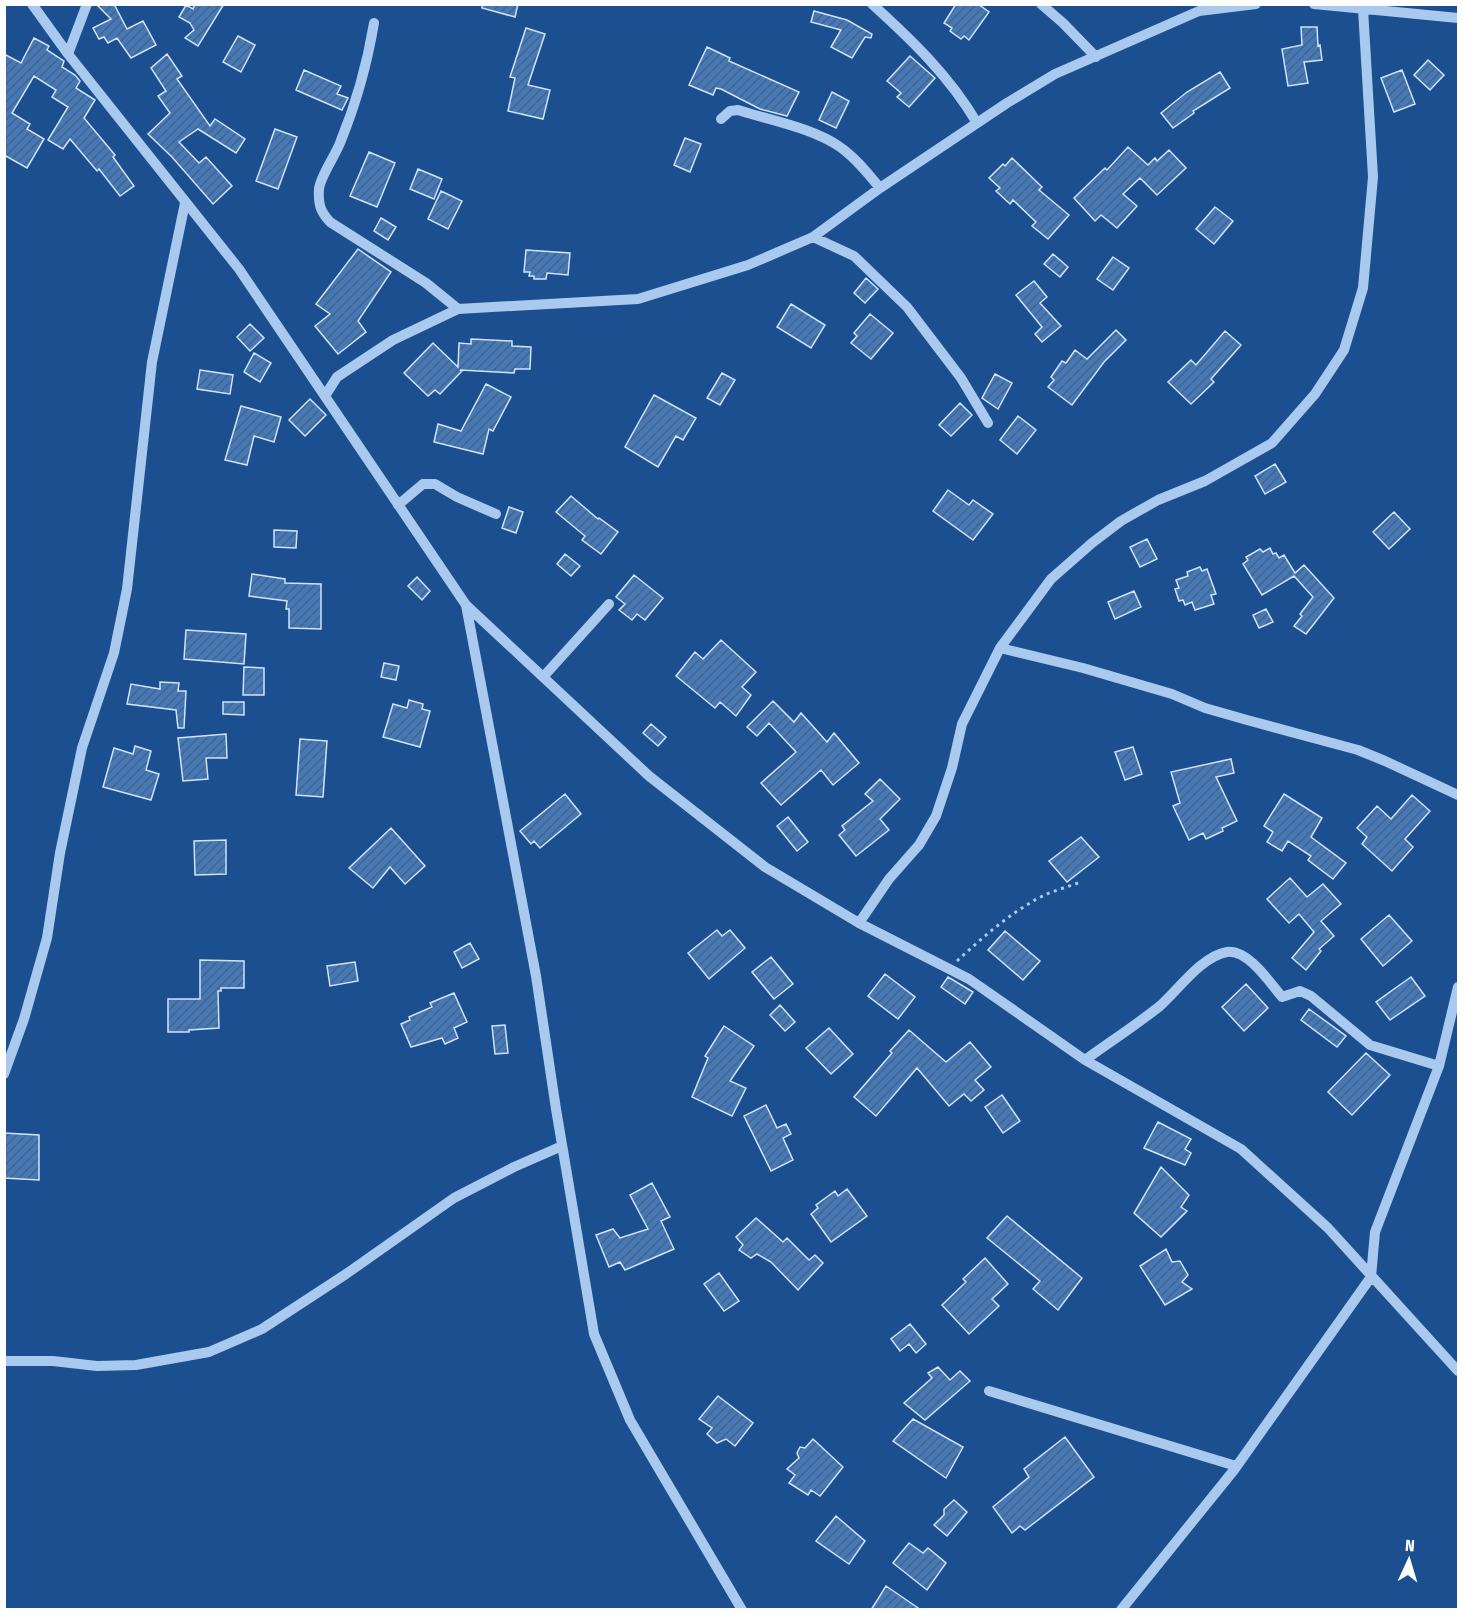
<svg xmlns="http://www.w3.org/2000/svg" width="1463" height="1614" viewBox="0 0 1463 1614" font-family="'Fira Sans Condensed',sans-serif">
  <defs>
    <pattern id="building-hatch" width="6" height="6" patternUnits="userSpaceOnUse" patternTransform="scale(1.5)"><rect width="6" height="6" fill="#4478b7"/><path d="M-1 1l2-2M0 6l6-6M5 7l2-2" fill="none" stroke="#486282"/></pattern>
  </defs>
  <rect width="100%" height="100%" fill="#1b4f8f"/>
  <path fill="url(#building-hatch)" stroke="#cfe3fa" stroke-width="1.5" d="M96 4H114L127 29 143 21 156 45 131 58 117 38 108 43 104 37 99 39 93 28 111 19Z
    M195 4H224L198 46 185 38 194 30 190 23 179 17 186 5 193 9Z
    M482 4H518L515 17 482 8Z
    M956 4H978L989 12 969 40 964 36 961 39 950 31 952 28 944 23Z
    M814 11 847 20 872 34 871 38 865 37 852 58 831 47 841 30 811 22Z
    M1301 27H1317L1318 46 1320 45 1322 60 1304 62 1308 83 1288 86 1282 49 1302 45Z
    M526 28 545 34 528 85 550 90 543 119 508 111 515 78 510 77Z
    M238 36 255 45 241 72 223 62Z
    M34 38 49 46 47 50 64 61 62 67 75 75 80 81 76 88 95 100 84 118 115 155 113 157 134 186 120 196 99 169 97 171 70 139 63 149 48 140 68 107 52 97 56 90 34 76 12 113 30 124 27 129 44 139 27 168 4 155V54L21 63Z
    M707 47 730 58 729 61 799 92 787 116 760 109 721 89 716 88 713 95 689 85Z
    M167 54 182 76 177 79 210 126 215 119 245 139 236 153 198 129 179 142 199 163 206 157 232 186 213 204 172 157 148 134 170 113 158 96 166 91 151 68Z
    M910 56 935 78 909 107 897 97 901 93 887 81Z
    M1428 60 1444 75 1430 90 1414 75Z
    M304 70 341 86 337 94 348 98 342 110 296 90Z
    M1402 70 1415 104 1394 112 1381 78Z
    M1220 72 1230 88 1193 111 1194 113 1173 128 1161 113 1187 92Z
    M832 92 849 101 836 128 819 120Z
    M275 129 297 137 278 189 256 181Z
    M685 138 701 144 690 172 674 165Z
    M1128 147 1148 165 1155 158 1157 161 1169 150 1186 168 1157 195 1140 178 1123 194 1137 206 1117 228 1101 215 1095 221 1074 198 1105 168 1107 170Z
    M369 152 395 163 377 207 350 196Z
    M1012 158 1042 187 1039 190 1069 215 1048 239 1032 226 1036 222 1013 200 1010 204 996 191 1000 188 989 178 1003 164 1005 166Z
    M418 169 442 179 434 199 410 189Z
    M441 191 462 201 448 229 428 219Z
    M1215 207 1233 221 1214 244 1196 229Z
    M381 218 396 227 388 240 374 231Z
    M358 249 391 272 358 321 366 332 338 354 315 326 330 314 316 304Z
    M526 250 570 253 568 275 547 273 546 279H534V276H529L530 272H524Z
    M1053 254 1068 267 1060 277 1044 264Z
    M1113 257 1129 268 1113 290 1097 279Z
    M866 278 878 289 865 303 854 293Z
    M1034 281 1047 297 1040 303 1061 326 1042 342 1035 334 1042 327 1016 295Z
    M791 304 825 325 811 348 777 327Z
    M870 314 893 333 871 359 851 343 857 336 854 333Z
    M250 324 264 338 250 351 237 337Z
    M1116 330 1126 340 1104 362 1072 405 1048 387 1054 380 1051 377 1062 361 1066 363 1075 350 1087 359Z
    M1225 331 1241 345 1211 379 1214 382 1191 404 1168 382 1191 360 1196 365Z
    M471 339 512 341V346L531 347 530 369H515L514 373 460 370 462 371 440 394 435 390 428 396 404 373 433 343 458 367 459 343 471 344Z
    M254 353 271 363 260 382 244 372Z
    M200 370 233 375 230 394 197 389Z
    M722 373 735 380 720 405 707 398Z
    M995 374 1012 383 998 409 982 398Z
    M486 384 511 397 493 431 489 429 483 454 434 442 438 424 461 431Z
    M654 395 696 418 683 440 676 436 658 467 625 447Z
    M310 399 326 415 305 436 289 420Z
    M960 403 972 415 951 436 939 425Z
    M241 406 281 417 274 442 254 436 247 465 225 460Z
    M1018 416 1036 430 1017 454 1000 440Z
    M1275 464 1286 482 1265 494 1255 476Z
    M948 490 969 505 973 500 993 514 973 540 933 511Z
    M571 496 598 519 599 518 618 532 601 554 582 540 585 536 556 512Z
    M509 507 523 512 516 533 502 528Z
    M1394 512 1410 529 1389 549 1373 532Z
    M274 530 297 531 296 548 274 547Z
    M1147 539 1157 559 1140 567 1130 547Z
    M1270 548 1273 554 1276 553 1279 558 1284 555 1295 573 1304 565 1334 598 1306 634 1294 626 1302 616 1300 614 1313 597 1294 576 1262 595 1243 564 1248 560 1246 557 1260 549 1263 552Z
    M565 554 580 566 571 576 557 564Z
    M1200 567 1202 571 1207 569 1216 594 1211 595 1214 604 1195 610 1192 602 1185 605 1183 600 1179 601 1175 589 1179 588 1176 580 1188 576 1187 572Z
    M252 574 285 579V583L321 584V629L289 628V609H286L287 601 249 596Z
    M634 575 663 598 645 620 637 614 632 620 619 610 625 604 616 597Z
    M417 577 430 591 422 600 408 586Z
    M1134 591 1141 607 1115 619 1108 602Z
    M1266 609 1273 622 1259 628 1253 615Z
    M186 630 246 634 244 664 184 659Z
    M721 640 756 672 742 687 751 695 736 716 720 702 715 708 676 676 695 652 703 659Z
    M384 663 399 666 396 680 381 677Z
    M244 667 264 668V695H243Z
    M160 682 179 683 178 691H186L184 728H178L176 710 127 704 131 684 160 689Z
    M409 700 423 704 422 709 430 711 420 747 383 737 393 704 407 708Z
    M773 701 794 722 801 713 827 742 834 733 859 763 833 785 821 770 781 805 761 783 796 752 769 723 757 736 747 727Z
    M223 702H244V715L223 714Z
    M651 724 666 737 658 746 643 733Z
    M226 734 227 758H206L208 779 183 781 178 738Z
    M300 739 327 741 323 797 296 795Z
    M135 746 151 751 146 770 159 774 151 800 103 787 114 748 133 754Z
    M1133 747 1142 774 1125 780 1115 752Z
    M1231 759 1234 773 1216 777 1237 821 1222 828 1223 831 1206 839 1203 833 1189 840 1173 806 1180 803 1171 772Z
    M880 779 900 799 880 819 889 830 856 856 839 835 845 830 842 826 873 801 865 794Z
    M565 794 581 814 540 848 534 841 531 844 520 831Z
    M1284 794 1322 818 1311 837 1346 863 1333 879 1308 860 1311 856 1288 841 1282 851 1267 842 1273 832 1264 826Z
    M1412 795 1430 811 1405 839 1413 847 1392 871 1362 844 1367 837 1357 828 1377 806 1391 819Z
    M788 817 808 842 797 851 777 826Z
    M391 828 425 866 405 884 390 867 373 888 349 868Z
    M1081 837 1099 857 1067 882 1049 861Z
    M226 840V874L195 875 194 841Z
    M1290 878 1307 897 1323 884 1341 904 1321 921 1334 936 1319 949 1321 951 1306 970 1292 958 1314 932 1299 914 1289 923 1267 899Z
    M1389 915 1412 941 1383 966 1361 939Z
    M717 930 722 936 730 930 745 948 709 979 688 953Z
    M1005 931 1040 961 1023 980 988 950Z
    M470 943 479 959 462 968 454 952Z
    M771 957 793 984 774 999 752 972Z
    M200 960 244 961V988H221V991H218L219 1028 189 1030V1032H168V999H200Z
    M355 962 358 981 330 986 327 966Z
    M885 974 915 997 898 1019 868 996Z
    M948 977 973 992 965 1004 941 987Z
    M1411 977 1425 996 1390 1020 1376 1002Z
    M1246 984 1268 1008 1244 1031 1222 1007Z
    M454 993 467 1022 454 1028 458 1038 445 1044 442 1038 411 1047 401 1024 410 1020 409 1017 432 1007 430 1003Z
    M780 1005 795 1022 785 1031 770 1015Z
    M1309 1009 1346 1036 1337 1047 1301 1020Z
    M505 1025 508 1053 495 1054 492 1026Z
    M724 1026 754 1046 730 1081 746 1088 732 1116 692 1097 708 1058 705 1056Z
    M829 1028 853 1054 831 1074 806 1048Z
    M909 1030 946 1062 970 1042 991 1067 975 1080 984 1090 971 1101 964 1094 949 1106 917 1068 876 1116 854 1097 892 1053 890 1051Z
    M1366 1053 1390 1075 1352 1115 1328 1092Z
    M1002 1095 1020 1121 1003 1133 985 1107Z
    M766 1105 777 1128 786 1124 791 1134 783 1138 793 1160 771 1171 744 1116Z
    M1158 1122 1191 1139 1185 1149 1191 1153 1185 1165 1144 1148Z
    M4 1133 39 1135V1180L4 1178Z
    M1161 1167 1189 1195 1181 1207 1187 1211 1161 1237 1134 1213Z
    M652 1183 670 1217 661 1221 674 1249 625 1270 620 1262 609 1267 596 1235 613 1229 620 1238 648 1229 630 1195Z
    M847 1189 867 1216 831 1242 811 1214 818 1208 816 1205 835 1191 838 1196Z
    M1007 1216 1082 1278 1058 1310 1033 1289 1040 1281 987 1238Z
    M756 1218 783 1242 787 1238 809 1260 815 1255 823 1263 798 1290 771 1262 757 1254 751 1258 739 1250 743 1245 736 1237Z
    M1166 1249 1172 1262 1180 1261 1188 1275 1182 1282 1192 1289 1165 1305 1140 1266Z
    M985 1258 1008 1284 992 1299 999 1306 969 1334 942 1305 966 1282 963 1279Z
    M719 1273 739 1301 724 1311 704 1284Z
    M910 1324 926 1344 916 1353 909 1344 900 1351 891 1339Z
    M938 1367 950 1380 960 1371 970 1381 925 1420 904 1403 932 1378 928 1373Z
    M718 1396 753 1423 735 1446 726 1439 717 1443 707 1434 712 1428 699 1419Z
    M913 1419 963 1447 946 1478 893 1441Z
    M1065 1437 1094 1477 1025 1530 1020 1526 1012 1533 993 1507 1029 1477 1024 1469Z
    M813 1439 843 1467 820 1496 811 1490 808 1495 789 1483 795 1475 787 1469 799 1458 797 1453 800 1447 805 1448Z
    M954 1500 967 1512 947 1536 934 1525 944 1515V1509Z
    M836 1516 865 1541 849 1564 816 1541Z
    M909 1543 923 1553 928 1548 946 1563 927 1590 893 1563Z
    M886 1586 921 1610H871Z"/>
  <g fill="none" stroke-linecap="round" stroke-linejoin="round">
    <path stroke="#a9c9ee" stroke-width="3" stroke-dasharray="3 4.5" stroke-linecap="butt" d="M957 961C980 940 1003 919 1030 903 1045 893 1064 888 1081 882"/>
    <path stroke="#a9c9ee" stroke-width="10" d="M32 4 68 54 239 269 466 605 649 776 765 867 859 923 969 979 1085 1060 1241 1149 1328 1228 1458 1371
      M872 4C912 40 950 77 977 123
      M1041 4 1063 23 1096 57
      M1314 4 1458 18
      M374 23C367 65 356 104 340 143 335 156 320 177 319 189 318 204 320 211 330 222L426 283 458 309
      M68 54 87 4
      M721 119 730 111 738 110C769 120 813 128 840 147 856 158 868 174 880 188
      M813 237 854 256 907 307 961 378 988 423
      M325 396 337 377 393 340 458 309 638 299 748 265 813 237 880 188 1007 103 1055 74 1199 11 1256 4
      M398 505 423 484H435L457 497 496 514
      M466 605 536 976 556 1109 594 1334 630 1420 742 1610
      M1000 648 1083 668 1172 694 1205 708 1247 720 1358 750 1385 761 1458 795
      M544 676 609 604
      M859 923 889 879 919 845 936 816 952 768 962 724 1000 648 1051 579 1092 543 1121 521 1158 500 1205 481 1272 443 1315 394 1344 350 1363 288 1373 177 1363 9
      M1085 1060C1110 1042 1136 1025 1160 1006 1178 990 1202 956 1227 952 1248 949 1270 983 1282 997L1300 991 1311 996 1370 1045 1439 1066
      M4 1074 24 1019 47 938 60 853 82 748 114 653 127 589 152 362 185 203
      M4 1361H53L97 1366 136 1365 209 1352 262 1329 346 1274 454 1198 514 1167 562 1146
      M989 1391 1236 1466
      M1121 1610 1234 1470 1371 1277 1375 1232 1439 1066 1458 987"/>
  </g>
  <rect width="1463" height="1614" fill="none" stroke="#ffffff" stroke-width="12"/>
  <g transform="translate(1409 1560) rotate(4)" stroke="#1b4f8f" stroke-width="4.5" paint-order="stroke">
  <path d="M0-4.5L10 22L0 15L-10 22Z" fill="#ffffff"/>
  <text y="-9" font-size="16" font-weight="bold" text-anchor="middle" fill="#ffffff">N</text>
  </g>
</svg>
